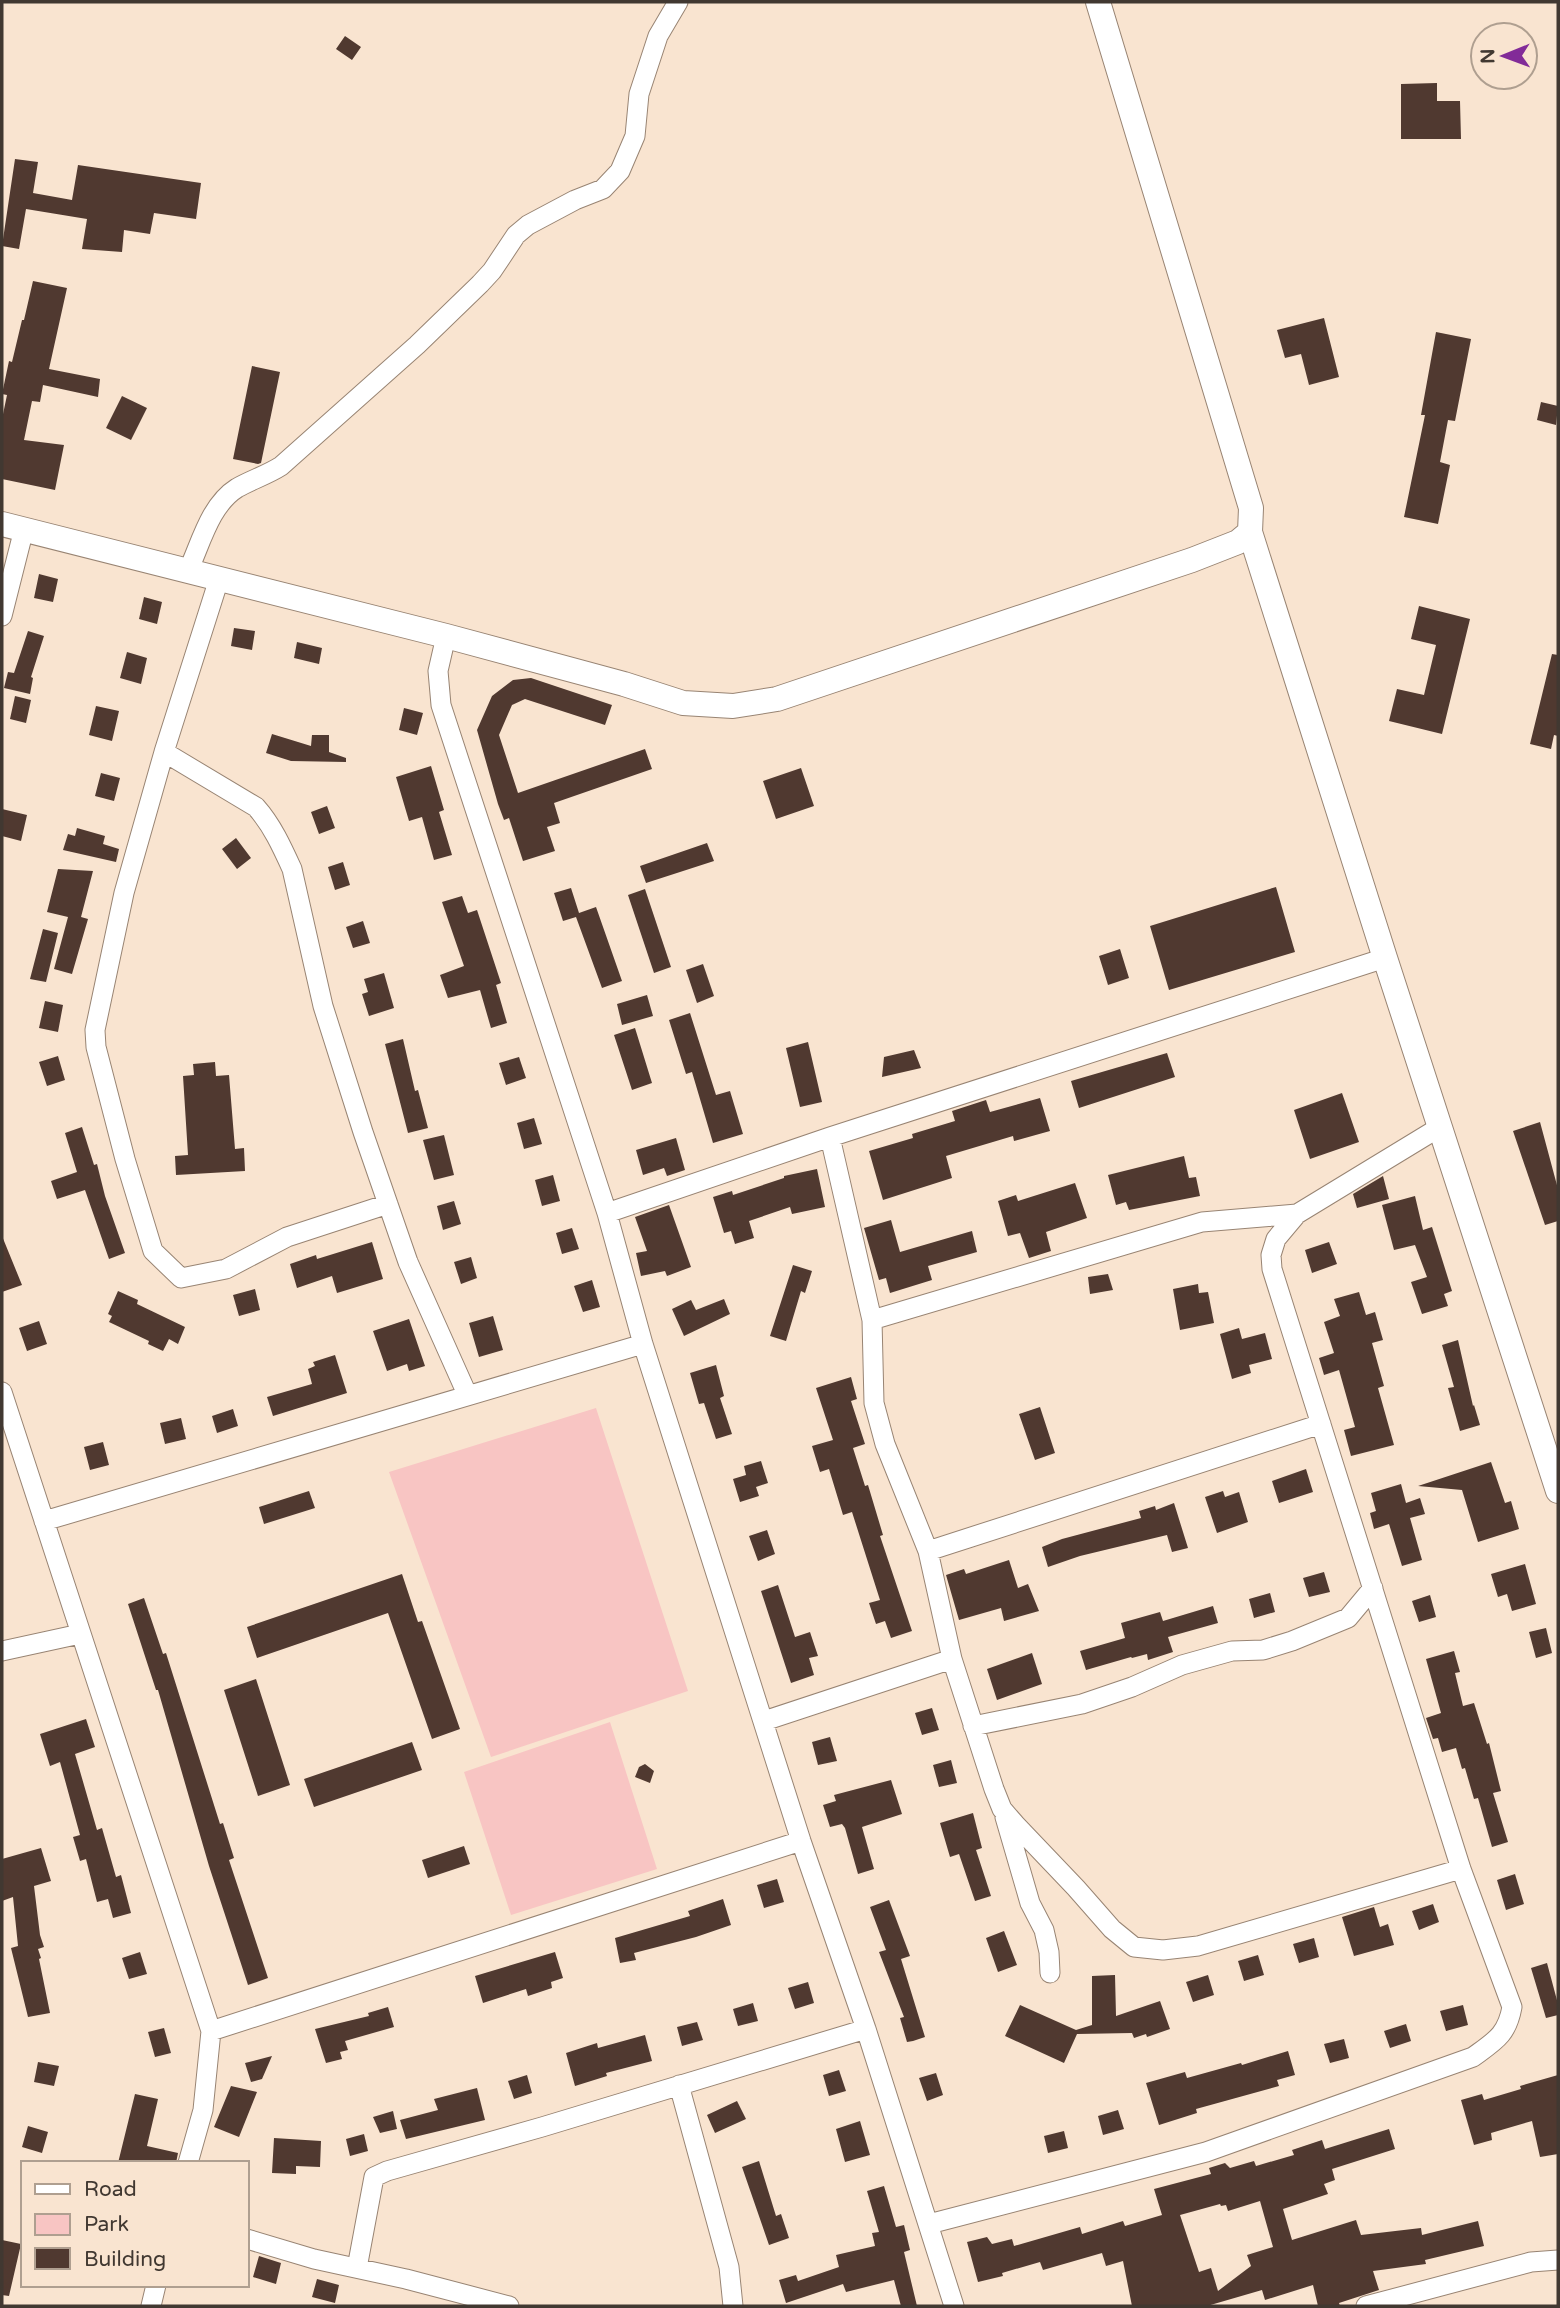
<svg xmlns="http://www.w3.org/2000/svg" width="1560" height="2308" viewBox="0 0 1560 2308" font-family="'Varela Round',sans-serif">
  <rect width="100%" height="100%" fill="#f9e4d0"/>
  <path fill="#f8c5c3" d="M596 1408 688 1691 491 1757 389 1472Z
    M610 1722 657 1869 511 1915 464 1772Z"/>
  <path fill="#503930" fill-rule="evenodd" d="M345 36 361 47 352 60 336 49Z
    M1437 83V101H1460L1461 139H1401V84Z
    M15 159 38 162 33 193 72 200 78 165 201 183 196 219 154 213 150 234 124 230 122 252 82 249 87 219 26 209 19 249 2 246Z
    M33 281 67 288 49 369 100 379 98 397 43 385 40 402 32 401 24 440 64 445 55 490 2 479V419L7 395 2 394 9 361 12 362 22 320H24Z
    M1324 318 1339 377 1309 385 1301 354 1285 358 1277 330Z
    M1436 332 1471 339 1455 421 1448 420 1440 462 1450 465 1438 524 1404 517 1425 415H1421Z
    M252 366 280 372 261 463 258 464 233 459Z
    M122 396 147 408 131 440 106 428Z
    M1541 402 1558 406 1556 425 1537 420Z
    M39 574 58 579 53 602 34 598Z
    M144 597 162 602 157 624 139 619Z
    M1419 606 1470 619 1442 734 1389 721 1397 689 1424 695 1436 645 1411 639Z
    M234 628 255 631 252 650 231 646Z
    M28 631 44 636 31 677 33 678 30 694 4 688 8 672 14 673Z
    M297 642 322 648 319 664 294 658Z
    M127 652 147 658 141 684 120 678Z
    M1552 654 1558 655V736L1554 735 1551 749 1530 744Z
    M531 678 612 705 605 725 525 699 512 705 499 735 518 793 645 749 652 769 554 803 560 823 547 827 555 851 523 861 509 818 504 820 498 804 477 730 492 696 513 680Z
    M15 696 31 700 26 723 10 719Z
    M96 706 119 711 112 741 89 735Z
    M404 708 423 713 417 735 399 730Z
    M272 734 311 746 312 735H329V752L346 758V762L291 761 266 753Z
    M431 766 444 810 439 812 452 855 434 860 422 817 409 821 396 777Z
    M801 768 814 806 776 819 763 781Z
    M101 773 120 778 114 801 95 796Z
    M327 806 335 828 319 834 311 812Z
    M2 809 27 815 21 841 2 836Z
    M77 828 105 836 103 844 119 849 116 862 63 850 68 834 75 836Z
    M236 838 251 858 237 869 222 849Z
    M707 843 714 861 646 883 640 866Z
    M343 862 350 885 335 890 328 867Z
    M58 869 93 871 81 917 88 919 72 974 54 969 68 917 47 912Z
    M1276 887 1295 952 1169 990 1150 926Z
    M571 888 579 913 596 907 622 981 602 988 576 917 563 921 554 893Z
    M645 889 671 967 654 973 628 895Z
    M462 896 468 913 477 910 501 983 496 985 507 1023 491 1028 480 990 448 998 440 975 464 966 442 902Z
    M363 921 370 943 353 948 346 927Z
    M43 929 58 933 46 982 30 979Z
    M1120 949 1129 978 1108 985 1099 956Z
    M703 964 714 996 697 1003 686 970Z
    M384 973 394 1008 369 1016 362 994 368 992 364 979Z
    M647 995 653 1016 622 1025 617 1004Z
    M45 1001 63 1005 58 1032 39 1028Z
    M690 1013 716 1095 730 1091 743 1134 713 1143 692 1072 686 1074 669 1020Z
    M635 1028 652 1083 632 1090 614 1035Z
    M403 1039 415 1091 418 1090 428 1128 408 1133 385 1044Z
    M808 1042 822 1102 800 1107 786 1048Z
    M914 1050 921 1068 882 1077 884 1057Z
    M1167 1053 1175 1077 1079 1108 1071 1081Z
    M58 1056 65 1080 47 1086 39 1062Z
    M519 1057 526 1078 506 1085 499 1063Z
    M215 1062 216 1076 229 1075 235 1149 244 1148 245 1171 176 1175 175 1156 188 1155 183 1076 194 1075 193 1064Z
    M1342 1093 1359 1142 1310 1159 1294 1110Z
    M1040 1098 1050 1131 1014 1141 1013 1136 946 1156 952 1178 883 1200 869 1151 913 1138 912 1134 955 1121 952 1111 986 1100 990 1112Z
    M534 1118 542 1144 524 1149 517 1123Z
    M1540 1122 1558 1189V1221L1545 1225 1513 1131Z
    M82 1127 94 1165 97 1164 105 1196 125 1253 109 1259 85 1190 57 1199 51 1181 77 1172 65 1133Z
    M444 1135 454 1175 434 1180 423 1140Z
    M676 1138 685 1170 667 1176 664 1168 643 1175 636 1150Z
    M1184 1156 1189 1178 1196 1177 1200 1196 1129 1210 1126 1202 1116 1205 1108 1175Z
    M817 1169 825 1207 792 1214 790 1207 749 1221 754 1238 735 1244 731 1231 724 1233 713 1197 732 1191 733 1195 784 1178V1176Z
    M553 1175 560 1201 542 1206 535 1180Z
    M1383 1176 1389 1199 1357 1208 1353 1194Z
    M1075 1183 1087 1218 1046 1232 1051 1251 1029 1258 1020 1233 1008 1236 998 1201 1016 1195 1018 1201Z
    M1415 1196 1423 1230 1432 1227 1452 1291 1444 1294 1448 1306 1422 1314 1411 1282 1427 1277 1415 1245 1394 1250 1382 1205Z
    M454 1201 461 1224 443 1230 437 1206Z
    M669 1205 691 1267 667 1276 665 1271 641 1276 636 1253 647 1251 635 1217Z
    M891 1220 900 1252 972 1231 977 1252 928 1266 932 1280 890 1293 886 1278 879 1280 864 1228Z
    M572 1228 579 1249 562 1254 556 1233Z
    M2 1236 22 1285 2 1292Z
    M372 1242 383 1279 337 1293 332 1276 297 1288 290 1264 316 1255 317 1259Z
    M1329 1242 1337 1264 1312 1273 1305 1250Z
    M471 1257 477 1278 461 1284 454 1262Z
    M793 1265 812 1271 805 1293 801 1291 786 1341 770 1336Z
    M1108 1274 1113 1290 1090 1294 1088 1277Z
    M592 1280 600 1307 583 1312 574 1286Z
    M1198 1284 1199 1293 1208 1292 1214 1323 1180 1330 1173 1289Z
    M255 1289 260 1310 239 1316 233 1295Z
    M118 1291 138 1300 137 1304 185 1327 178 1344 169 1339 163 1351 148 1344 149 1341 109 1322 112 1316 108 1314Z
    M1359 1292 1366 1315 1375 1312 1383 1340 1372 1343 1384 1386 1378 1388 1394 1445 1351 1456 1344 1430 1355 1427 1339 1370 1324 1375 1319 1358 1334 1353 1324 1322 1340 1316 1334 1299Z
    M724 1299 730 1314 684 1336 672 1309 691 1300 696 1310Z
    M493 1316 503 1350 479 1357 469 1323Z
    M409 1319 425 1366 409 1371 407 1364 387 1371 373 1331Z
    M39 1321 47 1344 27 1351 19 1328Z
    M1239 1328 1242 1339 1265 1333 1272 1359 1249 1365 1251 1373 1232 1379 1220 1334Z
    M1458 1340 1473 1406 1474 1405 1480 1425 1460 1431 1448 1388 1454 1387 1442 1345Z
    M335 1355 347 1393 273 1416 267 1397 312 1384 308 1369 315 1366 313 1362Z
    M716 1365 724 1396 720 1398 732 1434 716 1439 704 1403 699 1404 690 1373Z
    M851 1377 857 1399 851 1401 865 1444 853 1448 865 1486 868 1485 883 1535 880 1536 912 1631 891 1638 885 1621 876 1624 869 1603 880 1600 852 1512 843 1515 829 1469 820 1472 812 1446 833 1440 816 1388Z
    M1040 1407 1055 1453 1035 1460 1019 1414Z
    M233 1409 238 1426 217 1433 212 1416Z
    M181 1418 186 1439 165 1444 160 1423Z
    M103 1442 109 1465 90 1470 84 1447Z
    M761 1461 768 1483 756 1487 759 1496 740 1502 733 1479 746 1475 744 1466Z
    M1491 1462 1505 1503 1511 1501 1519 1529 1478 1542 1462 1490 1418 1486Z
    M1306 1469 1313 1492 1279 1503 1272 1481Z
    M1401 1484 1406 1503 1420 1498 1425 1514 1410 1518 1422 1560 1402 1566 1389 1524 1374 1529 1370 1513 1376 1511 1371 1493Z
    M309 1491 315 1508 264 1524 259 1507Z
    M1223 1491 1225 1497 1239 1492 1248 1522 1217 1533 1205 1497Z
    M1174 1503 1188 1548 1172 1552 1167 1535 1080 1556 1048 1567 1042 1547 1062 1539 1141 1518 1139 1511 1155 1506 1156 1510Z
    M767 1530 775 1554 758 1561 749 1536Z
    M1009 1560 1018 1588 1028 1584 1039 1611 1004 1621 1001 1608 959 1620 946 1575 964 1569 966 1574Z
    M1525 1564 1536 1604 1512 1611 1507 1594 1498 1597 1491 1574Z
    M1324 1572 1330 1592 1309 1597 1303 1578Z
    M402 1574 418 1622 422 1621 460 1729 432 1739 388 1613 257 1658 247 1627Z
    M778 1585 795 1637 810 1632 818 1656 809 1658 814 1675 791 1683 761 1591Z
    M1270 1593 1275 1612 1254 1618 1249 1599Z
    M1430 1595 1436 1617 1419 1622 1412 1601Z
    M144 1598 163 1654 166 1653 220 1824 223 1823 234 1858 229 1860 268 1978 248 1985 209 1866 158 1690H156L128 1604Z
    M1213 1606 1218 1623 1168 1637 1173 1652 1148 1660 1147 1654 1132 1658 1131 1657 1086 1670 1080 1651 1125 1638 1121 1623 1160 1612 1163 1621Z
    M1546 1628 1552 1653 1536 1658 1529 1632Z
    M1454 1651 1460 1672 1455 1673 1463 1706 1474 1703 1487 1744 1489 1743 1501 1791 1493 1793 1508 1842 1492 1847 1478 1798 1474 1799 1465 1768 1462 1769 1456 1748 1442 1752 1438 1738 1433 1739 1426 1718 1441 1713 1426 1659Z
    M1032 1653 1042 1684 997 1700 987 1669Z
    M256 1679 290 1785 258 1796 224 1690Z
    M932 1708 939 1730 922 1735 915 1713Z
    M86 1719 95 1747 75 1754 97 1830 102 1828 116 1877 121 1875 131 1913 113 1918 108 1899 97 1902 86 1859 80 1861 73 1837 80 1835 60 1762 50 1766 40 1734Z
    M830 1737 837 1761 818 1765 812 1742Z
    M412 1742 422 1770 314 1807 304 1779Z
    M951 1760 957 1783 939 1787 933 1765Z
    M645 1764 654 1771 650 1783 635 1777 639 1767Z
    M891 1780 902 1814 862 1827 874 1869 858 1874 845 1828 842 1824 830 1827 823 1805 836 1801 834 1795Z
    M973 1813 982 1848 976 1850 991 1896 975 1901 959 1854 950 1857 940 1823Z
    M464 1846 470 1864 428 1878 422 1860Z
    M41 1848 51 1881 34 1886 40 1935 44 1947 38 1949 41 1958 39 1959 50 2013 28 2017 11 1948 18 1946 13 1897 2 1901V1859Z
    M1515 1874 1524 1904 1506 1910 1497 1880Z
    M777 1879 784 1902 764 1908 757 1885Z
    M723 1899 731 1925 696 1937 634 1953 636 1960 620 1963 615 1938 690 1916 688 1911Z
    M889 1900 910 1956 901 1959 925 2037 913 2041 907 2042 900 2018 904 2017 879 1952 886 1950 870 1907Z
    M1433 1904 1439 1922 1419 1930 1412 1911Z
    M1374 1907 1380 1927 1388 1924 1394 1945 1354 1956 1342 1917Z
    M1004 1931 1017 1965 998 1972 986 1938Z
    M1314 1938 1319 1957 1299 1963 1293 1944Z
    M140 1952 147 1974 129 1979 122 1958Z
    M555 1952 563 1978 551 1982 552 1988 528 1996 526 1989 483 2003 475 1976Z
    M1258 1955 1264 1975 1244 1981 1238 1961Z
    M1547 1963 1558 2004V2015L1546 2018 1531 1968Z
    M1115 1975 1116 2016 1160 2001 1170 2029 1147 2037 1146 2034 1134 2038 1132 2033 1077 2034 1064 2063 1005 2036 1020 2005 1076 2030 1092 2025V1976Z
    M1208 1975 1214 1995 1193 2002 1186 1982Z
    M808 1982 814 2003 795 2009 788 1988Z
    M753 2003 758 2021 738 2026 733 2009Z
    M1463 2005 1468 2025 1446 2031 1440 2011Z
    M388 2007 394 2027 345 2041 348 2050 340 2052 342 2059 326 2063 315 2029 369 2016 368 2013Z
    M697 2022 703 2040 682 2046 677 2027Z
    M1406 2024 1411 2041 1390 2048 1384 2031Z
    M164 2028 171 2053 155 2057 148 2032Z
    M645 2035 652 2061 606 2073 607 2076 575 2086 566 2053 597 2043 598 2048Z
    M1344 2039 1349 2058 1330 2063 1324 2044Z
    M1288 2051 1295 2075 1277 2080 1279 2086 1196 2109 1197 2113 1159 2125 1146 2083 1185 2072 1187 2078 1241 2063 1242 2065Z
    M272 2056 262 2079 251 2082 245 2063Z
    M38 2062 59 2066 54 2086 34 2082Z
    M839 2070 846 2091 829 2096 823 2075Z
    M936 2073 943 2095 927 2101 919 2078Z
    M527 2075 532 2093 514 2099 508 2081Z
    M1558 2075V2154L1540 2157 1532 2121 1491 2133 1492 2140 1474 2145 1461 2100 1482 2094 1484 2100 1521 2089 1520 2086Z
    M231 2086 257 2092 239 2137 214 2127Z
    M477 2088 485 2120 406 2139 400 2120 438 2110 434 2099Z
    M135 2094 158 2099 147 2146 178 2153 176 2163H118Z
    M737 2101 746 2119 715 2133 707 2115Z
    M1118 2110 1124 2129 1103 2135 1098 2116Z
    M393 2111 397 2129 380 2133 373 2117Z
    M860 2121 870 2155 845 2162 836 2129Z
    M28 2126 48 2132 42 2153 22 2147Z
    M1389 2129 1395 2149 1332 2169 1335 2180 1324 2184 1328 2194 1283 2209 1292 2240 1356 2220 1361 2235 1421 2228 1422 2235 1478 2221 1484 2246 1425 2260 1426 2264 1373 2271 1379 2290 1339 2303 1340 2306H1318L1313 2285 1265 2300 1262 2290 1207 2306H1132L1123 2261 1106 2266 1102 2253 1043 2270 1040 2262 1002 2273 1003 2276 978 2282 967 2242 987 2237 992 2244 1012 2239 1014 2246 1080 2227 1082 2234 1123 2221 1125 2226 1162 2215 1154 2189 1211 2174 1209 2168 1225 2163 1230 2168 1254 2161 1256 2166 1294 2155 1292 2150 1322 2140 1325 2149ZM1260 2201 1273 2247 1247 2255 1251 2266 1218 2291 1211 2268 1199 2272 1180 2215 1220 2204 1221 2206 1226 2205 1228 2211Z
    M1064 2131 1068 2148 1048 2153 1044 2136Z
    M364 2134 368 2151 350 2156 346 2139Z
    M274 2138 321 2141 320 2167 296 2166V2174L272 2173Z
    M759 2161 776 2216 781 2214 789 2238 769 2245 742 2167Z
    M884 2186 896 2227 904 2225 910 2250 904 2252 917 2306H901L894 2280 846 2292 843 2284 786 2303 779 2280 796 2275 798 2281 839 2267 836 2255 875 2246 872 2233 879 2232 867 2191Z
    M2 2240 21 2244 9 2296 2 2295Z
    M259 2256 281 2263 276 2284 253 2277Z
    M317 2279 339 2285 335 2303 312 2297Z"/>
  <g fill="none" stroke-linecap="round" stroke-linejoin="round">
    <g stroke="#988473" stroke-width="21">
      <path id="minor" d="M188 571C201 543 210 505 237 488 251 480 267 475 281 466L417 345 480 284 492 271 516 235 528 225 575 200 603 189 620 171 635 136 639 94 658 36 678 2
        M219 579 164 752 124 893 95 1030 96 1047 125 1159 153 1251 181 1278 226 1269 287 1237 388 1204
        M2 616 24 529
        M446 636 438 671 441 705 607 1213 643 1344 801 1841 866 2029 954 2306
        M164 752 256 807C272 825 282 847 292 869L323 1006 363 1132 408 1262 467 1394
        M830 1137 872 1320 874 1403 885 1444 928 1551 952 1659 994 1789 1002 1809 1015 1824 1076 1888 1112 1929 1134 1947 1163 1950 1198 1946 1461 1869
        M607 1213 830 1137 1385 958
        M872 1320 1202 1222 1297 1214
        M2 1392 211 2031 203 2110 188 2163
        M44 1521 643 1344
        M928 1551 1321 1424
        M2 1651 80 1634
        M764 1721 952 1659
        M973 1726 1082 1704 1132 1687 1182 1665 1232 1651 1263 1650 1292 1641 1348 1618 1373 1588
        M1005 1817 1030 1903 1044 1930 1049 1952 1050 1973
        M211 2031 801 1841
        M679 2085 729 2267 733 2306
        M929 2224 1206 2152 1473 2057C1495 2041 1507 2035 1512 2007L1461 1869 1272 1269 1271 1255 1276 1239 1297 1214 1440 1127
        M247 2239 314 2259 406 2279 509 2306
        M357 2268 374 2177 387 2171 542 2127 866 2029
        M151 2306 156 2285
        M1366 2306 1531 2262 1558 2260"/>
    </g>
    <g stroke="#988473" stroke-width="26">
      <path id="tertiary" d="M2 524 446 636 624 684 683 703 733 706 777 699 1192 560 1238 542 1250 532 1251 508 1098 2
        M1250 532 1385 958 1558 1491"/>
    </g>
    <use href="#minor" stroke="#fff" stroke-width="19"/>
    <use href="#tertiary" stroke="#fff" stroke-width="24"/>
  </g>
  <rect width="1560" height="2308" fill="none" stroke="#413831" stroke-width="7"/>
  <rect x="21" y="2161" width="228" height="126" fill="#f9e4d0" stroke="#af9f90" stroke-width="2"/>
  <rect x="35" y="2184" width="35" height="10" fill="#ffffff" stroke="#af9f90" stroke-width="2"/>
  <text x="84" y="2196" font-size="21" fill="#413831">Road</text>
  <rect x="35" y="2214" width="35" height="21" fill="#f8c5c3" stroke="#af9f90" stroke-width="2"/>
  <text x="84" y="2231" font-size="21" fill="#413831">Park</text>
  <rect x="35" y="2248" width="35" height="21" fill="#503930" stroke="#af9f90" stroke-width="2"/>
  <text x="84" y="2266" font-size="21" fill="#413831">Building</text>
  <g transform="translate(1504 56) rotate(269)"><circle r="33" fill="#f9e4d0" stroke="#af9f90" stroke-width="2"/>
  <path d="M0-5L12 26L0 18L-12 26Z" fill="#822b98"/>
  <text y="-10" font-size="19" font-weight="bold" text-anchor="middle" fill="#413831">N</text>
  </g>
</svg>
